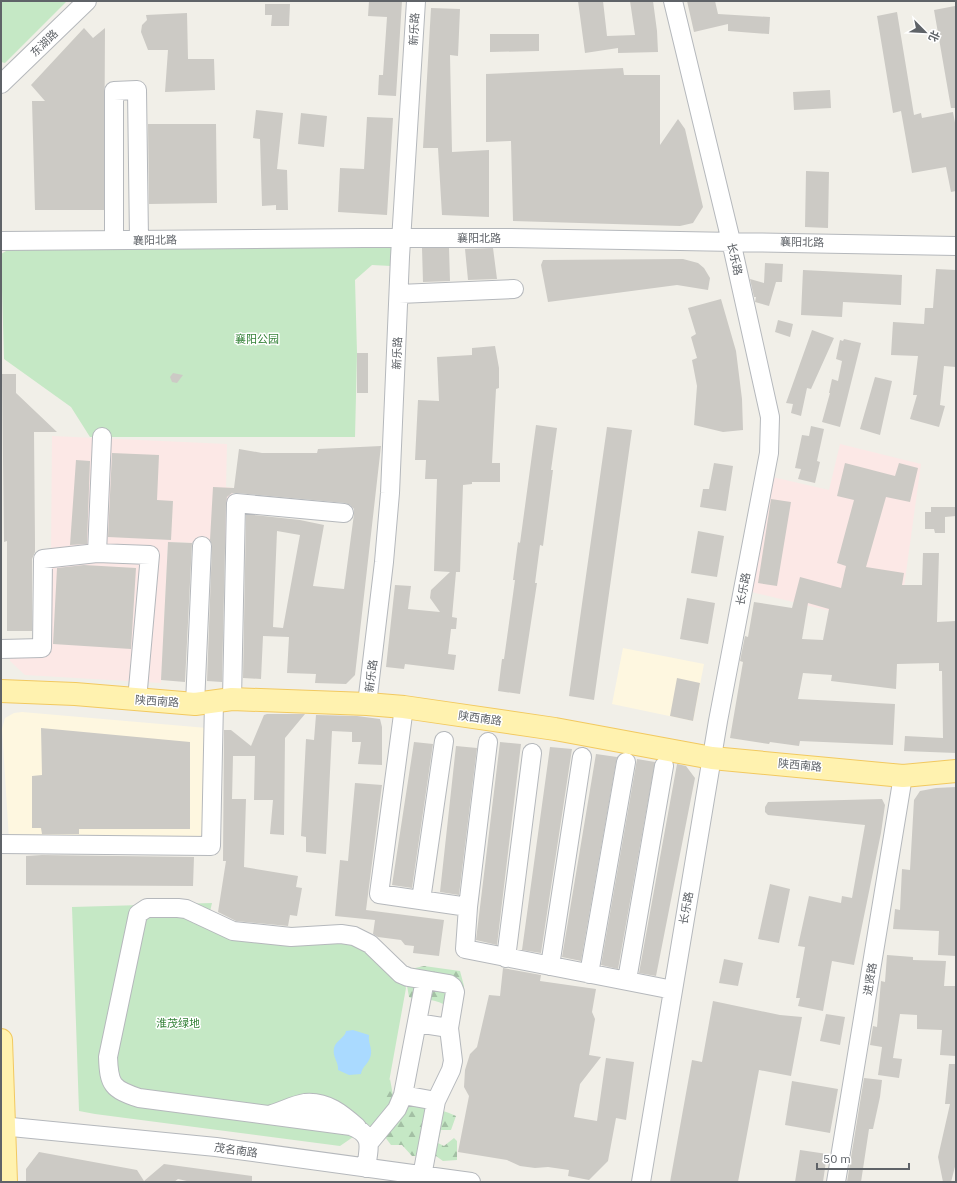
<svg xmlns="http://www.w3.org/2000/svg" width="957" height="1183" viewBox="0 0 957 1183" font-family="'IBM Plex Sans','Noto Sans SC',sans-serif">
  <defs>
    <pattern id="forest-firs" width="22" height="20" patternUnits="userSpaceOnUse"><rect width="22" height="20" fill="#c5e8c5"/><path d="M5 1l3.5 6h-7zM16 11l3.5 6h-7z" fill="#a3c0a4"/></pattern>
  </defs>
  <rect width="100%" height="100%" fill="#f1efe8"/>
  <path fill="#fef7e0" d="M623 648 704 664 693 721 612 704Z
    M22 712 207 728 204 839H9L2 729 5 718 14 713Z"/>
  <path fill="#fce8e6" d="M52 436 227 444 226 487 233 488 230 544 168 542 161 683 25 675 10 661 8 644 38 642 51 553Z
    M840 444 921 464 900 616 864 619 747 591 768 476 829 490Z"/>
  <path fill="url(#forest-firs)" d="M424 966 460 971 464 986 457 1002 445 1005C429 996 421 1003 409 997L406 980 411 969Z
    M390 1079 394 1101C415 1103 436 1107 456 1116L451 1130H441L438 1143 444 1146 454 1138 457 1141V1160L443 1161 436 1156H412L402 1145H391L385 1137 362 1120Z"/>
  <path fill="#c5e8c5" d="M1 1H67L5 63 1 62Z
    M386 241 392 249 391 266 372 265 355 280 357 353 355 437H90L71 407 4 359 1 254 11 248Z
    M212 903 207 924 347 942 369 952 402 980 406 988 385 1104C374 1123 358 1134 340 1146L95 1114 79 1111 72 907Z"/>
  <path fill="#aadaff" d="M353 1030 369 1035C368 1043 372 1047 371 1054 370 1063 362 1066 361 1074L349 1075 338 1070C339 1062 332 1057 334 1048 336 1040 345 1038 346 1031Z"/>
  <path fill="#cccac5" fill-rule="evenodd" d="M369 1H402L396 96 378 95 379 75H383L387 17 368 16Z
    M578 1H603L607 36 635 35 630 1H653L657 31 658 52 618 53V48L585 53Z
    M687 1H715L718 14 770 17 769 34 728 31V24L694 32Z
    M265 4H290L289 26H271L272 15H265Z
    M955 6 956 108H951L934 10Z
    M431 8 460 9 458 56 450 55 452 152 489 150V217L442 215 438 148H423Z
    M897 12 914 115 921 113 922 118 953 112 956 128V191L951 192 946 167 912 173 901 111 893 113 877 16Z
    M187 13 188 59H214L215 90 165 92 168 50H148L141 32 142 25 147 20 146 15Z
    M84 28 93 38 105 28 104 210H35L32 101H45L31 85Z
    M490 34H539V51L490 52Z
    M623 68 624 75H660V145L678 119 685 129 703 207 693 223 680 226 513 221 511 141 486 142V74Z
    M830 90 831 108 794 110 793 92Z
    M256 110 283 113 277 169 287 170 288 210H276V205L262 206 260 139 253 138Z
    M301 113 327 116 324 147 298 144Z
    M367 117 393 118 387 215 338 212 340 168 364 169Z
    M148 124H216L217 203 149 204Z
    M806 171 829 172 828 228 805 227Z
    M422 248H449L450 281 423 282Z
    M493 248 497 279 468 280 465 249Z
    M683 259 698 263 704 268 710 278 708 290 677 285 548 302 541 265 543 260Z
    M765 263 783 264 782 282H776L769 306 755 302 756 297H754L750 279 764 283Z
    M936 269 956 270V367L944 366 940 405 945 406 939 427 910 419 917 395H913L918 356 891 355 893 322 924 324 925 308H933Z
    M803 270 902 275 901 305 843 302 842 317 801 315Z
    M721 299 736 351 742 399 743 430 723 432 694 425 697 386 692 360 697 358 691 337 696 334 688 308Z
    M778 320 793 324 790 337 775 332Z
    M812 330 834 338 811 389 807 388 801 416 791 413 793 404 786 403Z
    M844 339 861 343 840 427 822 422 830 393H829L832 379 838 381 842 361 836 359 840 340 843 341Z
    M495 346 499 368V388L496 389 492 463H500V482H472V484L463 485 460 572H456L452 617 457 618 456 629H451L448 654 456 655 454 670 405 664 404 669 386 667 395 585 411 586 408 609 440 612 430 598 431 590 450 572 434 571 437 479H425L426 460H415L418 400 439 401 437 357 472 355V348Z
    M357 353H368V393H357Z
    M173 373 183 375 177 383 172 382 170 377Z
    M2 374H16V393L57 432H34L35 541V552L32 559V631H7V541L4 542Z
    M875 377 892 381 880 435 860 429Z
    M536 425 557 428 551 470H553L543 546 540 545 535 583H537L520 694 498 691 502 659H504L515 580H513L518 542 520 543Z
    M811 426 824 429 817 461 820 462 815 483 798 479 801 469 795 468 802 435 809 436Z
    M607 427 632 430 594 700 569 696Z
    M381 446 355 675 346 684 315 683 316 674 287 673 289 637 263 636 261 679 243 678 246 514 300 520 324 525 313 586 344 589 354 514V509L350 505 345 503 237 493H232L227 497 226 503 222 682 207 681 212 546 210 540 213 487 234 488 239 449 262 453H317L318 449ZM277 531 300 535 283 628 273 627Z
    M112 453 159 455 157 500 173 501 171 540 108 537Z
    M76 460 90 461 87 544 70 545Z
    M714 463 733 466 726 511 700 507 703 489H709Z
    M845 463 895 476 899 463 918 468 910 502 886 497 866 567 904 573 902 585H922L923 553H939L937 622 956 621V753L904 751 905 736 943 738 942 671H939V663L897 664 896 689 831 681 832 675 803 673 798 699 895 704 893 745 800 741 799 746 770 742 769 744 730 738 743 662 740 661 745 636 748 637 754 602 792 608 800 577 841 588 846 566 837 563 854 500 837 496ZM808 603 829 609 823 640 802 639Z
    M771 499 791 502 777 586 758 583Z
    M931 507H956V516L945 517V533H935L934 529H925V512H931Z
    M698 531 724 536 717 577 691 573Z
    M168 542 192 543 185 682 161 680Z
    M84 565 136 568 131 649 53 644 57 568Z
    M687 598 715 603 708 644 680 639Z
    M677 678 700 683 693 721 670 716Z
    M267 714H305L285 738 284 835 270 834 273 800H254L255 756H233L232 799H246L244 867 298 876 296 887 302 888 297 916 290 915 288 926 236 921 218 912 226 861H223L224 730H231L251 746 264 715Z
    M316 715 357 716 380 719 382 727V765L358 764 361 742H352V732L332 731 326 854 306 852V837L301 836 306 739 314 740Z
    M41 728 190 742V829H79V834H42L41 828H32V776L42 775Z
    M414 742 433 744 412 888 392 885Z
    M500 742 521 744 497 945 476 940Z
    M456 746 477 748 459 895 440 892Z
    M550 747 572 749 541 953 522 950Z
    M596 754 617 757 581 961 562 957Z
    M637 759 655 762 618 969 601 965Z
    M677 764 686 766 695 778 656 976 639 973Z
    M355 783 382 785 366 910 444 920 439 956 413 953 414 946 405 945 401 940 378 937 373 934 375 920 335 916 340 860 348 861Z
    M956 787V956L938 955 939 931 893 929 895 909 900 910 902 869 910 870 914 800 920 791 936 788Z
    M882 799 885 805 881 833 854 965 832 961 823 1011 798 1006 800 998H796L805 947 798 946 809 896 841 903 842 896 852 898 865 825 768 815 765 812V807L768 802Z
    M42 855 194 857 193 886 26 885V856Z
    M770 884 790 889 779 943 758 939Z
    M887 955 913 957V960L946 961 944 986H956V1056L940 1055 942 1030 917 1029V1015L900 1014 893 1058 902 1059 899 1078 878 1075 882 1047 870 1045 873 1026 877 1027 881 981 885 982Z
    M724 959 743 963 738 986 719 983Z
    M503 968 541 975 540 981 596 989 592 1012 595 1019 589 1055 601 1057 580 1084 574 1117 597 1121 606 1058 634 1062 626 1120 616 1118 608 1161 589 1180 568 1176 569 1170 548 1167 535 1168 520 1166 507 1160 458 1152 469 1096 464 1087 465 1070 470 1054 477 1047 489 995 500 996Z
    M713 1001 780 1015 802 1017 791 1076 759 1070 738 1182H670L692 1060 702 1062Z
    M826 1014 845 1017 840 1045 820 1041Z
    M949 1064H956V1163L951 1182H943L938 1157 950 1104H945Z
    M864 1078 882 1080 880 1097 873 1129H869L861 1182H847Z
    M792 1081 838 1089 830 1133 785 1125Z
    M800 1150 827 1154 823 1182H795Z
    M39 1152 137 1170 144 1181 164 1164 252 1176V1182H191L178 1179 174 1182H26V1169Z"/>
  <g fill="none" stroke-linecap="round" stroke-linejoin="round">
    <g stroke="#b5b8bc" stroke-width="20">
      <path id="minor" d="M1 84 87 1
        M114 240V91L137 90 139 240
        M1 241 364 238H511L956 246
        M399 294 514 289
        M97 553 150 555 137 700
        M1 649 42 648 43 559 97 553 102 437
        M232 699 236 503 344 513
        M195 704 202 546
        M367 704 384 562 390 493 400 257 416 1
        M404 707 379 894 468 907 465 949 673 990
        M1 844 211 846 214 702
        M421 900 444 741
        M468 907 488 742
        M506 958 532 753
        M550 966 582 757
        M589 974 626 762
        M425 980 403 1095 436 1101
        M627 980 664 766
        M417 1023 449 1028
        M272 1114C283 1111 293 1105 305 1103 327 1101 342 1114 357 1127
        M1 1126 216 1147 471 1182
        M369 1143 397 1109 403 1095
        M366 1168C369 1147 374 1135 351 1126L139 1098C112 1089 109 1085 108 1057L138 914 147 908H178L186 909 233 931 291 937 341 934 354 936 370 944 401 974 408 977 449 984 453 987 455 992 449 1028 453 1061 451 1070 436 1101 422 1176
        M641 1182 718 721 769 453 770 417 731 241 673 1
        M836 1182 903 776"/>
    </g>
    <g stroke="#f2c960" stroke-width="24">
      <path id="major" d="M1 691 75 694 195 704 232 699 367 704 404 707 555 729 712 758 903 776 956 771
        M1 1040 6 1182"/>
    </g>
    <use href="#minor" stroke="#fff" stroke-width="18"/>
    <use href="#major" stroke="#fff2af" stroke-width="22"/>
  </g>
  <g text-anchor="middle" stroke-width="3" stroke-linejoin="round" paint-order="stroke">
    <g font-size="11" fill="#5f6368" stroke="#fff">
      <text transform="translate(414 29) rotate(-87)" y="4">新乐路</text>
      <text transform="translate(44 43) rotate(-44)" y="4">东湖路</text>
      <text x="479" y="242">襄阳北路</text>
      <text transform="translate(155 240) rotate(-1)" y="4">襄阳北路</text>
      <text transform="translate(802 242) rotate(1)" y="4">襄阳北路</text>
      <text transform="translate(735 259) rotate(77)" y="4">长乐路</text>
      <text transform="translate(397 353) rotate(-88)" y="4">新乐路</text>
      <text transform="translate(743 589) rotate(-79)" y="4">长乐路</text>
      <text transform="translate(371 676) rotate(-83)" y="4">新乐路</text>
      <text transform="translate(157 701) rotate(4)" y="4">陕西南路</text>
      <text transform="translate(480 718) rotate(8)" y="4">陕西南路</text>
      <text transform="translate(800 765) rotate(5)" y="4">陕西南路</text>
      <text transform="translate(686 908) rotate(-80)" y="4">长乐路</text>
      <text transform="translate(870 979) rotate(-81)" y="4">进贤路</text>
      <text transform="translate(236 1150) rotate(8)" y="4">茂名南路</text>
    </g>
    <g font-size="11" fill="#348238" stroke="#fff">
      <text x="257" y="343">襄阳公园</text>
      <text x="178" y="1027">淮茂绿地</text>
    </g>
  </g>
  <rect width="957" height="1183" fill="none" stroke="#5f6368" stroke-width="4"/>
  <g transform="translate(925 32) rotate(114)" stroke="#ffffff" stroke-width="3" paint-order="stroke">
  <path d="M0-3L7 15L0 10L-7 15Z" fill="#5f6368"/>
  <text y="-6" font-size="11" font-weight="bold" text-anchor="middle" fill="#5f6368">北</text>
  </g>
  <path d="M817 1163v6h92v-6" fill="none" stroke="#5f6368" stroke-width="2"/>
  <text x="823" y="1163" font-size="12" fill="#5f6368" stroke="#ffffff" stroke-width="3" paint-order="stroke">50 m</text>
</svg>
